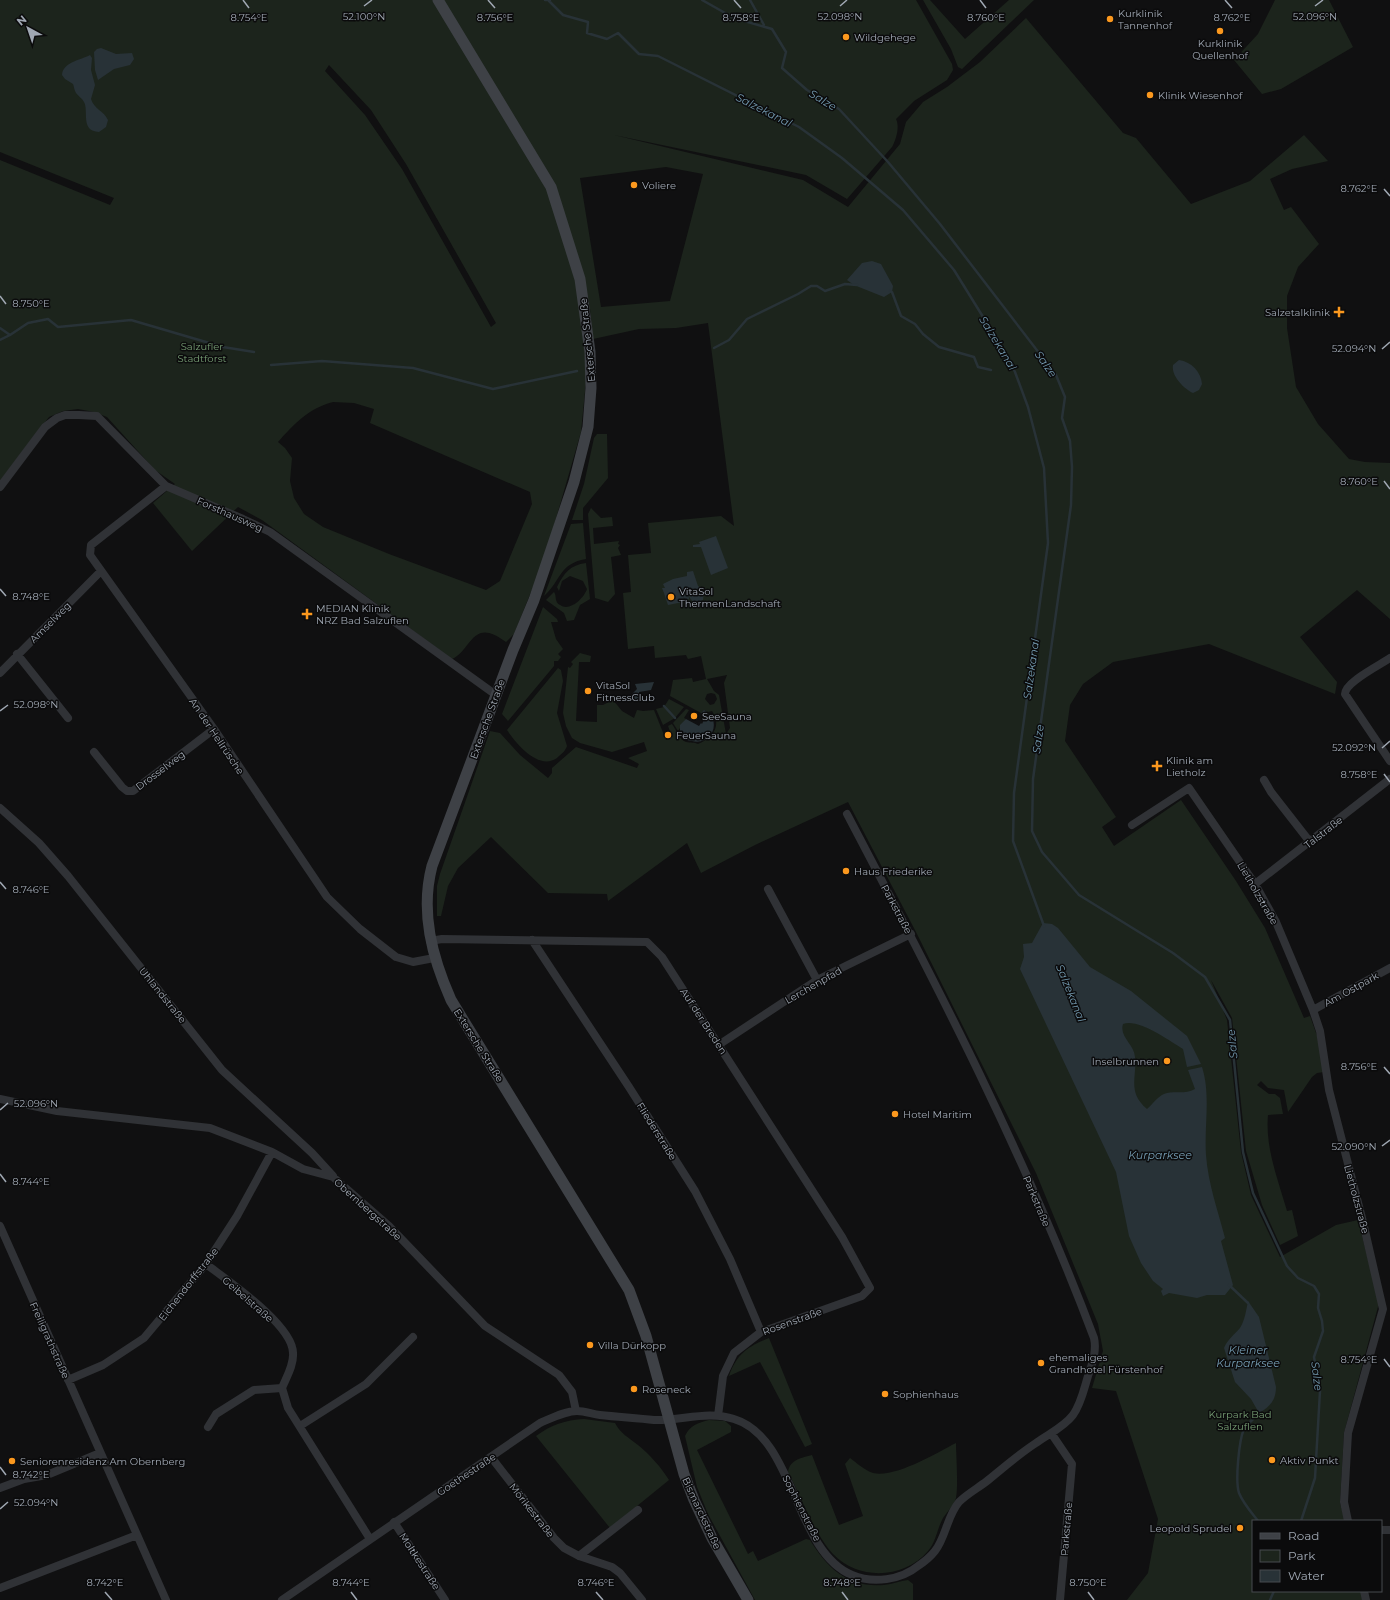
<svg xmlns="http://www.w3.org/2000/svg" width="1390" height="1600" viewBox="0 0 1390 1600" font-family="Montserrat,sans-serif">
  <rect width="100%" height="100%" fill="#101011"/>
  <path fill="#1c241c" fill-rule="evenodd" d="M0 0H916L952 64 953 70 947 80 914 101 896 119C900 127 896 140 892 147L847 199 806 175 614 135 803 180 848 207 900 144 906 122 923 102 947 87 980 62 1026 18 1123 133 1136 138 1191 204 1250 181 1304 135 1328 161 1292 169 1270 179 1284 210 1291 207 1319 244 1298 267 1287 296V328L1296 387 1318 424 1349 459 1365 462 1390 463V619L1357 590 1300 637 1337 682 1335 694 1209 644 1113 662 1083 684 1070 705 1065 741 1116 817 1102 827 1114 846 1181 800 1236 881 1265 928 1304 1018 1310 1016 1320 1044 1324 1072 1317 1073 1312 1077 1288 1112 1284 1090 1268 1088 1261 1081 1257 1085 1269 1094H1275L1280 1098 1283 1114 1268 1115C1265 1148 1278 1179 1287 1211L1292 1210 1298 1236 1280 1245 1262 1205 1246 1151 1232 1018 1211 980 1227 1020 1241 1152 1251 1195 1280 1257 1336 1225 1358 1220 1379 1303 1344 1433 1340 1503 1345 1521H1253V1591H1361L1363 1600H1127L1148 1573 1158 1519 1116 1391 1092 1388 1103 1351 1098 1324 1036 1173 916 932 848 802 755 845 701 873 687 843 608 901 607 894 548 893 491 837 458 868 448 886 441 916H437V886L440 874 490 731 500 733 520 755 548 778 552 773V768L576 747 637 768 639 764 628 758 647 751 644 742 612 752 580 743 572 738 566 726 563 713 568 667 570 668 573 664 571 662 580 653 591 656 590 662H579L576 721 597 722V705H603L613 700 622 711 634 718 637 710 643 711 654 710 666 740 672 737 668 726 672 724C676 729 679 740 686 742 691 743 694 742 698 744 713 738 722 726 712 711L708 712 704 710 701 713 670 696 673 680 692 678 693 682 706 679 701 656 688 659 686 655 655 658 654 646 628 649 623 593 631 592 628 555 651 553 648 523 721 516 734 526 708 323 676 328 639 329 593 339 590 309H580L585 345 586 381 581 432 544 560 514 634 506 642C472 616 472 650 452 659L262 520 238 507 192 551 153 503 175 484 155 470 107 417 94 412 78 409 63 411 49 417 0 481V160L110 205 114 198 0 152ZM329 65 371 110 406 164 496 323 491 327 402 169 365 115 325 71ZM666 167 703 174 670 301 601 307 580 178ZM333 402 354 403 374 409 370 423 530 492 532 504 500 581 486 590 389 554 323 527 304 514 294 498 290 481 292 458 285 448 278 442C294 424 309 408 333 402ZM727 675 724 683 730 728 726 734 719 695 714 691 707 679ZM711 693 715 694 717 699 714 704 710 705 705 699 707 694Z
    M923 0H930L965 39 1009 0H1034L962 69 958 67 951 49Z
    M1275 0H1329L1353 47 1281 89 1262 94 1234 60 1258 34Z
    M597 434H607L608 478 583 508V520H572L584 484 594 438Z
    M591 508 601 518 612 517 613 526 593 528 594 544 619 541 618 544 620 545 618 548 621 555 611 557 615 594 608 602 595 598 588 514Z
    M583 523 586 559C558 564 562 580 544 596L571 524Z
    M586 563 590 599 580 605 574 620 567 621 564 613 546 600 554 592C557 596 554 602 560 605 570 612 584 598 587 589L583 581 570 576 562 581 559 591 557 587C564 573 570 565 586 563Z
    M543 607 557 619 558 622H551L556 639 563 649 558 654 561 657 558 661H554V666L508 721 502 714Z
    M558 668 561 670 563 681 557 713 567 746C565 752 561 754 557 758 539 771 516 744 507 730Z
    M669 699 684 707 675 718 663 725 656 709 664 707Z
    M686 709 689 710 684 718 686 719 678 731 673 723Z
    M769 1338 812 1444 805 1447 760 1362 729 1376C737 1354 747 1347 769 1338Z
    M584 1419 615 1423C620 1433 629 1438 638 1445 650 1455 661 1467 669 1480L610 1528 536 1436C551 1425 565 1420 584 1419Z
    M709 1420 725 1421 731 1426V1432L697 1450 748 1554 753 1551 758 1561 806 1539 810 1540C828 1569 848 1588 884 1585 893 1584 900 1581 908 1580L913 1584V1600H755L708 1514 697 1487 685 1436C690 1425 698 1423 709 1420Z
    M956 1443C956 1454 959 1493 955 1501 952 1507 947 1512 943 1518 937 1529 936 1542 928 1551 904 1579 859 1581 833 1554 815 1535 801 1496 788 1472 790 1459 802 1458 812 1455L839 1525 863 1516 845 1464 850 1458C857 1463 864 1470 873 1473 896 1478 936 1453 956 1443Z"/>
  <path fill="#283237" d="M101 48 116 54 132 53 134 59 130 65 114 69 98 80 95 70 94 52 97 49Z
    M90 55 92 58 91 70 95 85 91 99C94 109 104 111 108 120L106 127 99 132C80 131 89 111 84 102 82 98 78 96 76 93 74 90 74 86 73 84L65 79 62 75C63 62 81 60 90 55Z
    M872 261 881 264 893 286 892 292 884 297 854 285 847 280 862 263Z
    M1179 360C1192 362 1201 372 1202 384L1199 390 1193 393C1184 389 1171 376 1173 365Z
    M716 536 728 568 711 575 701 547H693V545L700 544 699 542Z
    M693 571 698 586 704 591 703 600C695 606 689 600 688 592L689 599 686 600 683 597 685 601 683 602 668 605 664 593 667 592 664 593 662 588H665L663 584 673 579 687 576V572Z
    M654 682 651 690 639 692V700L636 701 632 694 637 689 635 684Z
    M704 710C723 720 712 746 692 741 686 740 683 739 680 733V725L686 719 699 726 701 723 702 724 706 716 701 713Z
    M1043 923 1052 924 1058 928 1090 967 1131 991 1187 1036 1201 1064 1187 1067 1183 1049C1170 1041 1138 1018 1123 1024 1119 1037 1134 1044 1135 1057 1137 1078 1127 1092 1147 1109 1153 1104 1157 1097 1164 1094 1174 1090 1185 1095 1195 1089L1188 1070 1202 1067C1211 1095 1204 1126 1206 1155 1208 1183 1218 1211 1225 1238L1221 1241 1233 1285 1225 1295H1207L1197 1298 1169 1293 1163 1296 1161 1291 1163 1289 1153 1281 1141 1263 1129 1236 1116 1172 1020 969 1024 957 1023 944 1032 943Z
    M1248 1301 1259 1317 1276 1387C1276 1400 1270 1407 1259 1413L1251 1399 1235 1382 1224 1348C1227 1340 1235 1334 1240 1328 1245 1320 1246 1311 1248 1301Z"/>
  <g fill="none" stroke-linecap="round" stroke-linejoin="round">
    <path stroke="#283237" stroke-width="2.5" d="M545 0H550
      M702 0 734 18 772 29 786 52 782 68 807 90 839 109 888 162 940 224 1056 375 1065 397 1062 418 1070 441 1072 467 1071 505 1033 779 1032 831 1042 852 1079 895 1173 953 1205 977 1230 1020 1243 1152 1253 1193 1287 1266 1298 1278 1314 1286 1319 1294 1318 1308 1322 1321 1323 1331 1314 1357 1320 1391 1315 1478 1301 1521
      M750 0 764 25
      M549 1 563 15 588 22 587 33 607 39 618 33 639 54 658 56 799 127 842 158 903 210 954 270 1006 354 1015 372 1028 407 1044 468 1048 543 1014 793 1013 841 1044 926
      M890 291 892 292 901 316 915 324 923 334 939 347 974 357 978 367 991 370
      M0 328 10 335 28 323 48 319 58 327 131 320 223 347 254 352
      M0 340 10 335
      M714 348 729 340 747 319 798 294 811 286H817L825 291 845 284 857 285
      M271 365 322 361 413 368 493 389 577 371
      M664 706 675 718
      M1229 1285 1248 1303
      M1258 1521C1251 1512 1243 1503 1239 1493 1235 1481 1239 1440 1244 1429 1248 1422 1258 1417 1260 1410
      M1270 1600 1274 1591"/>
    <path stroke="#303236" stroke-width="8" d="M166 486 91 545 90 555 214 729 327 897 360 929 396 957 413 962 434 958
      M0 487 45 427 57 418 65 415H79L97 416 166 486 243 519 270 532 496 695
      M17 654 68 718
      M1390 658C1380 665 1345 682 1345 694L1390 761
      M0 673 101 571
      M94 752 122 787 127 791H133L214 729
      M1264 780 1271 792 1310 842
      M0 808 39 843 68 876 222 1070 312 1153 333 1176
      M1132 825 1189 788 1255 884 1276 922 1313 1010 1320 1031 1329 1090 1362 1218 1383 1309 1348 1433 1344 1502 1348 1521
      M1255 884 1390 779
      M768 889 817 980
      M532 940 629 1087 695 1191 730 1259 761 1332
      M430 941 442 939 647 942 662 957 842 1237 870 1288 862 1296 761 1332 734 1353 723 1376 718 1416
      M1313 1010 1390 968
      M720 1044 817 980 911 934
      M0 1099 57 1111 210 1128 272 1152 303 1169 333 1177 389 1226 485 1326 559 1375 572 1392 576 1411
      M0 1226 166 1600
      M206 1264C228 1281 293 1325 293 1353 294 1365 286 1378 282 1388L288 1408 370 1539
      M68 1380 103 1365 144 1338 206 1264 237 1216 272 1152
      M300 1426 366 1384 413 1337
      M208 1427 216 1414 254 1390 282 1388
      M1051 1433 1072 1464 1060 1600
      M491 1457 554 1538 564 1548 579 1556 612 1567 620 1573 642 1600
      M0 1488 24 1479 47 1475 100 1453
      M394 1522 445 1600
      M1381 1530H1390
      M579 1556 638 1510
      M0 1588 137 1535
      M1364 1591 1366 1600
      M282 1600 540 1423C552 1418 565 1411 577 1411 585 1411 592 1414 600 1415 618 1417 636 1418 654 1420 681 1421 708 1410 734 1419 795 1437 794 1551 852 1575 873 1584 901 1580 918 1566 924 1562 931 1556 935 1551 946 1537 947 1516 959 1502 967 1494 978 1488 987 1481 1003 1468 1019 1454 1036 1443 1048 1434 1063 1428 1073 1415 1081 1404 1084 1389 1088 1376 1092 1364 1097 1351 1094 1338 1026 1157 937 985 847 814"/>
    <path stroke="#3e4146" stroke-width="11" d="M438 0 551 187 580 279 590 352 591 388 588 427 574 482 534 600 513 650 432 866C420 912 432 957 451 1000L629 1290 646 1336 684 1474 694 1500 712 1538 748 1600"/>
  </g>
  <path fill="none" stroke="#a0a8b3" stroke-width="1.5" d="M243 0 249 8M488 0 495 8M734 0 741 8M980 0 986 8M1225 0 1232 8M364 6 372 0M840 6 847 0M1315 6 1323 0M1384 189 1390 196M0 296 6 304M1382 349 1390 342M1384 481 1390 489M0 589 6 596M0 711 8 705M1382 748 1390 741M1384 774 1390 782M0 882 6 889M1384 1067 1390 1074M0 1110 8 1103M1382 1146 1390 1140M0 1174 6 1182M1384 1359 1390 1367M0 1467 6 1475M0 1509 8 1502M105 1592 112 1600M351 1592 357 1600M596 1592 603 1600M842 1592 848 1600M1088 1592 1094 1600"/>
  <g fill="#fb981e" stroke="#0b0b0c" stroke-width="1.5">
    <circle cx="1110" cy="19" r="4"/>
    <circle cx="1220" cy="31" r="4"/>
    <circle cx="846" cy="37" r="4"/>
    <circle cx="1150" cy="95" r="4"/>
    <circle cx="634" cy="185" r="4"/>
    <path d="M1337 306h4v4h4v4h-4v4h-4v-4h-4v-4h4z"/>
    <circle cx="671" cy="597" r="4"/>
    <path d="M305 608h4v4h4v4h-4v4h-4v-4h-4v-4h4z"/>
    <circle cx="588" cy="691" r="4"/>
    <circle cx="694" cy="716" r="4"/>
    <circle cx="668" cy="735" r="4"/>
    <path d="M1155 760h4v4h4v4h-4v4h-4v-4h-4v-4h4z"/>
    <circle cx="846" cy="871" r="4"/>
    <circle cx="1167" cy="1061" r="4"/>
    <circle cx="895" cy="1114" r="4"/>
    <circle cx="590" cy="1345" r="4"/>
    <circle cx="1041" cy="1363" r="4"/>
    <circle cx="634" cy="1389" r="4"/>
    <circle cx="885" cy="1394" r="4"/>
    <circle cx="1272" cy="1460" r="4"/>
    <circle cx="12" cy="1461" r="4"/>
    <circle cx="1240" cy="1528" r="4"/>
  </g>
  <g text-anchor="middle" stroke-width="3" stroke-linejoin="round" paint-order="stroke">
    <g font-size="10" fill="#a0a8b3" stroke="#0b0b0c" text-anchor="start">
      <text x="1118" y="17">Kurklinik<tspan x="1118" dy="12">Tannenhof</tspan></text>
      <text x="854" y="41">Wildgehege</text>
      <text x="1220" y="47" text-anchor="middle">Kurklinik<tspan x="1220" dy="12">Quellenhof</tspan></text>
      <text x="1158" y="99">Klinik Wiesenhof</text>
      <text x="642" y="189">Voliere</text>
      <text x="1330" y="316" text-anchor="end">Salzetalklinik</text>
      <text x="679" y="595">VitaSol<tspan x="679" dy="12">ThermenLandschaft</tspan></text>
      <text x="316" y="612">MEDIAN Klinik<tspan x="316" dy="12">NRZ Bad Salzuflen</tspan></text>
      <text x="596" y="689">VitaSol<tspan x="596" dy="12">FitnessClub</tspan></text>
      <text x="702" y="720">SeeSauna</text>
      <text x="676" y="739">FeuerSauna</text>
      <text x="1166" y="764">Klinik am<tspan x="1166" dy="12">Lietholz</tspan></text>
      <text x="854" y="875">Haus Friederike</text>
      <text x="1159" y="1065" text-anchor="end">Inselbrunnen</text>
      <text x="903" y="1118">Hotel Maritim</text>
      <text x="598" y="1349">Villa Dürkopp</text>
      <text x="1049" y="1361">ehemaliges<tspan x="1049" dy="12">Grandhotel Fürstenhof</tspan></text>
      <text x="642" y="1393">Roseneck</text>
      <text x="893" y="1398">Sophienhaus</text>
      <text x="1280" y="1464">Aktiv Punkt</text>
      <text x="20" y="1465">Seniorenresidenz Am Obernberg</text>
      <text x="1232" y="1532" text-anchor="end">Leopold Sprudel</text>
    </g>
    <g font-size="10" fill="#a0a8b3" stroke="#0b0b0c">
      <text transform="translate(587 340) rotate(-96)" y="4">Extersche Straße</text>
      <text transform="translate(230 514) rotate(24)" y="4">Forsthausweg</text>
      <text transform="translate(50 622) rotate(-45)" y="4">Amselweg</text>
      <text transform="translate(487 719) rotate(-70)" y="4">Extersche Straße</text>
      <text transform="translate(217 736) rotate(56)" y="4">An der Hellrüsche</text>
      <text transform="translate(160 770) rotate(-37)" y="4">Drosselweg</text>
      <text transform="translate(1323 832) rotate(-38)" y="4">Talstraße</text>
      <text transform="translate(1258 893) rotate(60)" y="4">Lietholzstraße</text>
      <text transform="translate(897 909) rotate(62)" y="4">Parkstraße</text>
      <text transform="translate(813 985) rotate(-30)" y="4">Lerchenpfad</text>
      <text transform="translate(1351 989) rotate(-29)" y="4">Am Ostpark</text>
      <text transform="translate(163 995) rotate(51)" y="4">Uhlandstraße</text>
      <text transform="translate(704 1021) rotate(57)" y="4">Auf der Breden</text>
      <text transform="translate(479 1045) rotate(58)" y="4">Extersche Straße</text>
      <text transform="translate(657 1131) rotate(58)" y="4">Fliederstraße</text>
      <text transform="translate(1357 1199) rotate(75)" y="4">Lietholzstraße</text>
      <text transform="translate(1037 1201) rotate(67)" y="4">Parkstraße</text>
      <text transform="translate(368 1209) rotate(42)" y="4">Obernbergstraße</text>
      <text transform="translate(188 1284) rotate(-52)" y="4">Eichendorffstraße</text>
      <text transform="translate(248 1299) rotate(41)" y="4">Geibelstraße</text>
      <text transform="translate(792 1321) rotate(-20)" y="4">Rosenstraße</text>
      <text transform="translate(50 1340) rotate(66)" y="4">Freiligrathstraße</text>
      <text transform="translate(466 1474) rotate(-34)" y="4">Goethestraße</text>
      <text transform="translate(802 1508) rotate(63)" y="4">Sophienstraße</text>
      <text transform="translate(532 1510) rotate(52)" y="4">Mörikestraße</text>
      <text transform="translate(702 1513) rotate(65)" y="4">Bismarckstraße</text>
      <text transform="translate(1066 1529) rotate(-85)" y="4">Parkstraße</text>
      <text transform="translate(420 1561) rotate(57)" y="4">Moltkestraße</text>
    </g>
    <g font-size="10" fill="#789f75" stroke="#0b0b0c">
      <text x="202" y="350">Salzufler<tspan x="202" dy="12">Stadtforst</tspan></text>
      <text x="1240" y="1418">Kurpark Bad<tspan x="1240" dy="12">Salzuflen</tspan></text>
    </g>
    <g font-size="11" font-style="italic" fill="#749bb1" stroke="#0b0b0c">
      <text transform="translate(823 100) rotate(31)" y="4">Salze</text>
      <text transform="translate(764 110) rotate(27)" y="4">Salzekanal</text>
      <text transform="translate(998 343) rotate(59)" y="4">Salzekanal</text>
      <text transform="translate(1046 364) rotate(55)" y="4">Salze</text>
      <text transform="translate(1031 669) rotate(-82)" y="4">Salzekanal</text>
      <text transform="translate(1038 739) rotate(-82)" y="4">Salze</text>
      <text transform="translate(1071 993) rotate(68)" y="4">Salzekanal</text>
      <text transform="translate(1232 1044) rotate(-96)" y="4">Salze</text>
      <text x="1160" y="1159">Kurparksee</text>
      <text x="1248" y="1354">Kleiner<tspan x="1248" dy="13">Kurparksee</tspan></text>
      <text transform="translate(1317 1376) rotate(83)" y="4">Salze</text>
    </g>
  </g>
  <g font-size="10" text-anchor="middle" fill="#a0a8b3" stroke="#0b0b0c" stroke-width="3" stroke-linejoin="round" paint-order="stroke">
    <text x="364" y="20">52.100°N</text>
    <text x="840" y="20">52.098°N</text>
    <text x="1315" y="20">52.096°N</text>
    <text x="1232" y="21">8.762°E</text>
    <text x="249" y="21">8.754°E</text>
    <text x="495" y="21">8.756°E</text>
    <text x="986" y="21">8.760°E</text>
    <text x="741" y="21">8.758°E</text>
    <text x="1359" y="192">8.762°E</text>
    <text x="31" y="307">8.750°E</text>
    <text x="1354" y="352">52.094°N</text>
    <text x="1359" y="485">8.760°E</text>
    <text x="31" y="600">8.748°E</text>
    <text x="36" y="708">52.098°N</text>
    <text x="1354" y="751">52.092°N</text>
    <text x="1359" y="778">8.758°E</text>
    <text x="31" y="893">8.746°E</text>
    <text x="1359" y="1070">8.756°E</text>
    <text x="36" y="1107">52.096°N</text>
    <text x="1354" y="1150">52.090°N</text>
    <text x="31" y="1185">8.744°E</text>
    <text x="1359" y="1363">8.754°E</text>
    <text x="31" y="1478">8.742°E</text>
    <text x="36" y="1506">52.094°N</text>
    <text x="105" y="1586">8.742°E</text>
    <text x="351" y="1586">8.744°E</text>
    <text x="596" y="1586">8.746°E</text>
    <text x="842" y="1586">8.748°E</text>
    <text x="1088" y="1586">8.750°E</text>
  </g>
  <rect x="1252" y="1520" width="130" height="72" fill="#0b0b0c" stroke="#474a4f"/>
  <rect x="1260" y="1533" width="20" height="6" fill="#3e4146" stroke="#474a4f"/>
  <text x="1288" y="1540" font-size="12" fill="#a0a8b3">Road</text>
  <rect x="1260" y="1550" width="20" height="12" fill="#1c241c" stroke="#474a4f"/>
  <text x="1288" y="1560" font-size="12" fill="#a0a8b3">Park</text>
  <rect x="1260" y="1570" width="20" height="12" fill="#283237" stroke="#474a4f"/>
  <text x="1288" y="1580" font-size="12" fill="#a0a8b3">Water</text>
  <g transform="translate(28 28) rotate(320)" stroke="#0b0b0c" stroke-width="3" paint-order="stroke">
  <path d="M0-3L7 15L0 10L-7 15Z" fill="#a0a8b3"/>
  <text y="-6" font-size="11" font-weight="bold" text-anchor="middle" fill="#a0a8b3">N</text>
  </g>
</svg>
